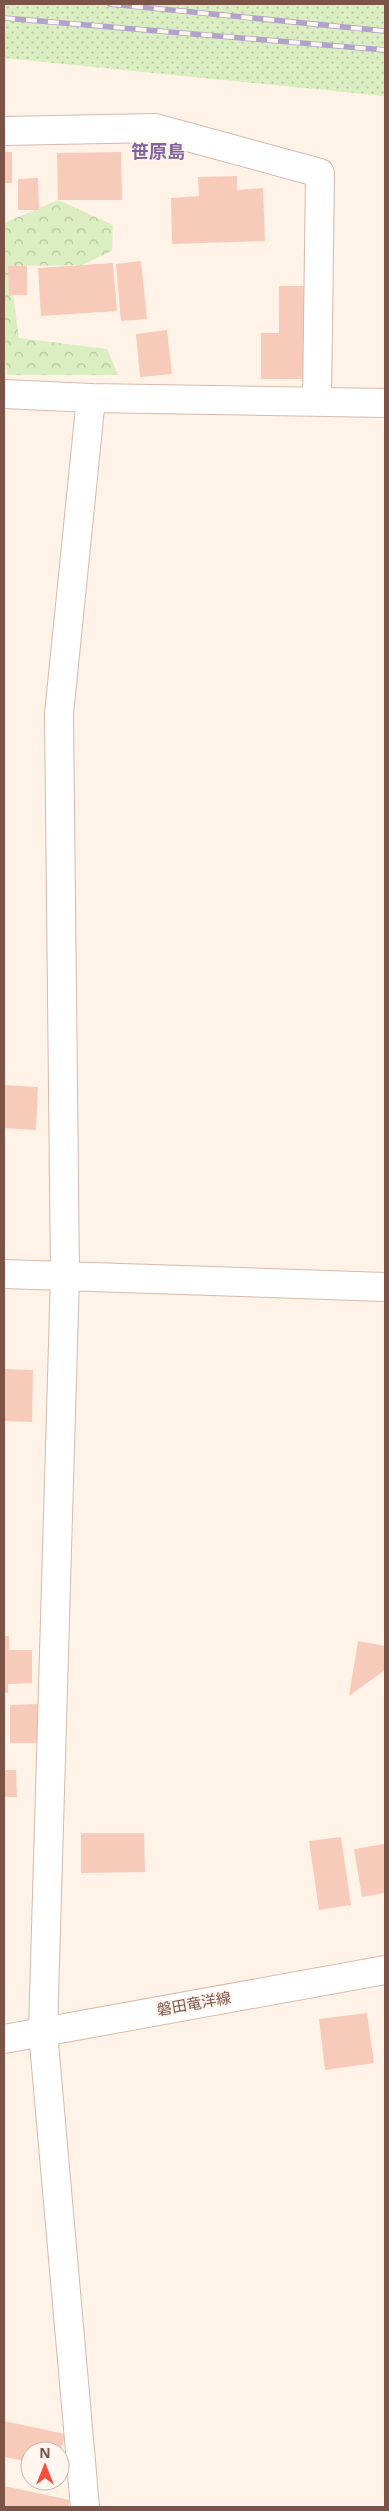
<svg xmlns="http://www.w3.org/2000/svg" width="389" height="2511" viewBox="0 0 389 2511" font-family="'Open Sans','Noto Sans JP',sans-serif">
  <defs>
    <pattern id="grass-dots" width="8" height="8" patternUnits="userSpaceOnUse" patternTransform="scale(1.25)"><rect width="8" height="8" fill="#daeec2"/><path d="M2 2h.1M6 6h.1" fill="none" stroke="#b6c39f" stroke-width="1.8" stroke-linecap="round"/></pattern>
    <pattern id="forest-crowns" width="20" height="18" patternUnits="userSpaceOnUse" patternTransform="scale(1.25)"><rect width="20" height="18" fill="#daeec2"/><path d="M2 6a3 3 0 1 1 6 0M12 15a3 3 0 1 1 6 0" fill="none" stroke="#b6c39f"/></pattern>
  </defs>
  <rect width="100%" height="100%" fill="#fff2e6"/>
  <path fill="url(#grass-dots)" d="M4 4H385V96L4 58Z"/>
  <path fill="url(#forest-crowns)" d="M58 200 113 225 112 251 82 265 9 266 19 338 107 349 118 375H7L4 349V223Z"/>
  <path fill="#f7caba" d="M4 152H12V183H4Z
    M121 152 122 200H58L57 153Z
    M237 176V190L263 188 265 241 172 244 171 198 199 196 198 177Z
    M38 178 39 210H18V179Z
    M141 261 147 319 121 321 116 264Z
    M113 263 117 311 41 316 38 268Z
    M8 266H27V295H9Z
    M279 286H308V379H261V333H279Z
    M167 330 172 374 140 377 136 334Z
    M4 1085 38 1087 36 1130 4 1128Z
    M4 1369 33 1370 32 1422 4 1421Z
    M4 1636H9V1650H32V1683L8 1684V1693H4Z
    M358 1641 385 1646V1670L349 1696Z
    M39 1704 40 1743H10V1705Z
    M4 1770H16L17 1797H4Z
    M81 1833H144L145 1872 81 1873Z
    M341 1837 351 1905 319 1910 309 1841Z
    M385 1844V1893L362 1897 354 1849Z
    M367 2013 374 2063 325 2070 319 2019Z
    M4 2421 65 2434 61 2451H30V2462L4 2457Z
    M4 2486 70 2500 68 2507H4Z"/>
  <g fill="none" stroke-linecap="round" stroke-linejoin="round">
    <g stroke="#d5b9ad" stroke-width="30">
      <path id="minor" d="M4 131 155 128 320 173 317 402
        M4 394 91 398 385 403
        M4 1274 385 1287
        M85 2507 43 2032 65 1275 59 714 91 398"/>
    </g>
    <g stroke="#dbbaac" stroke-width="30">
      <path id="secondary" d="M4 2039 385 1970"/>
    </g>
    <use href="#minor" stroke="#fff" stroke-width="28"/>
    <use href="#secondary" stroke="#fff" stroke-width="28"/>
    <g stroke="#b2a2cb" stroke-width="5.5">
      <path id="rail" d="M110 4 385 31
        M4 18 385 50"/>
    </g>
    <use href="#rail" stroke="#fff6ef" stroke-width="4" stroke-dasharray="11" stroke-linecap="butt"/>
  </g>
  <g text-anchor="middle" stroke-width="4" stroke-linejoin="round" paint-order="stroke">
    <g font-size="15" fill="#7c5347" stroke="#fff6ef">
      <text transform="translate(194 2004) rotate(-10)" y="5">磐田竜洋線</text>
    </g>
    <g font-size="18" font-weight="bold" fill="#82629f" stroke="#fff6ef">
      <text x="158" y="158">笹原島</text>
    </g>
  </g>
  <rect width="389" height="2511" fill="none" stroke="#7c5347" stroke-width="10"/>
  <g transform="translate(45 2466)"><circle r="24" fill="#fff6ef" stroke="#cbb5ac"/>
  <path d="M0-4L9 19L0 12L-9 19Z" fill="#f54e3e"/>
  <text y="-8" font-size="14" font-weight="bold" text-anchor="middle" fill="#7c5347">N</text>
  </g>
</svg>
